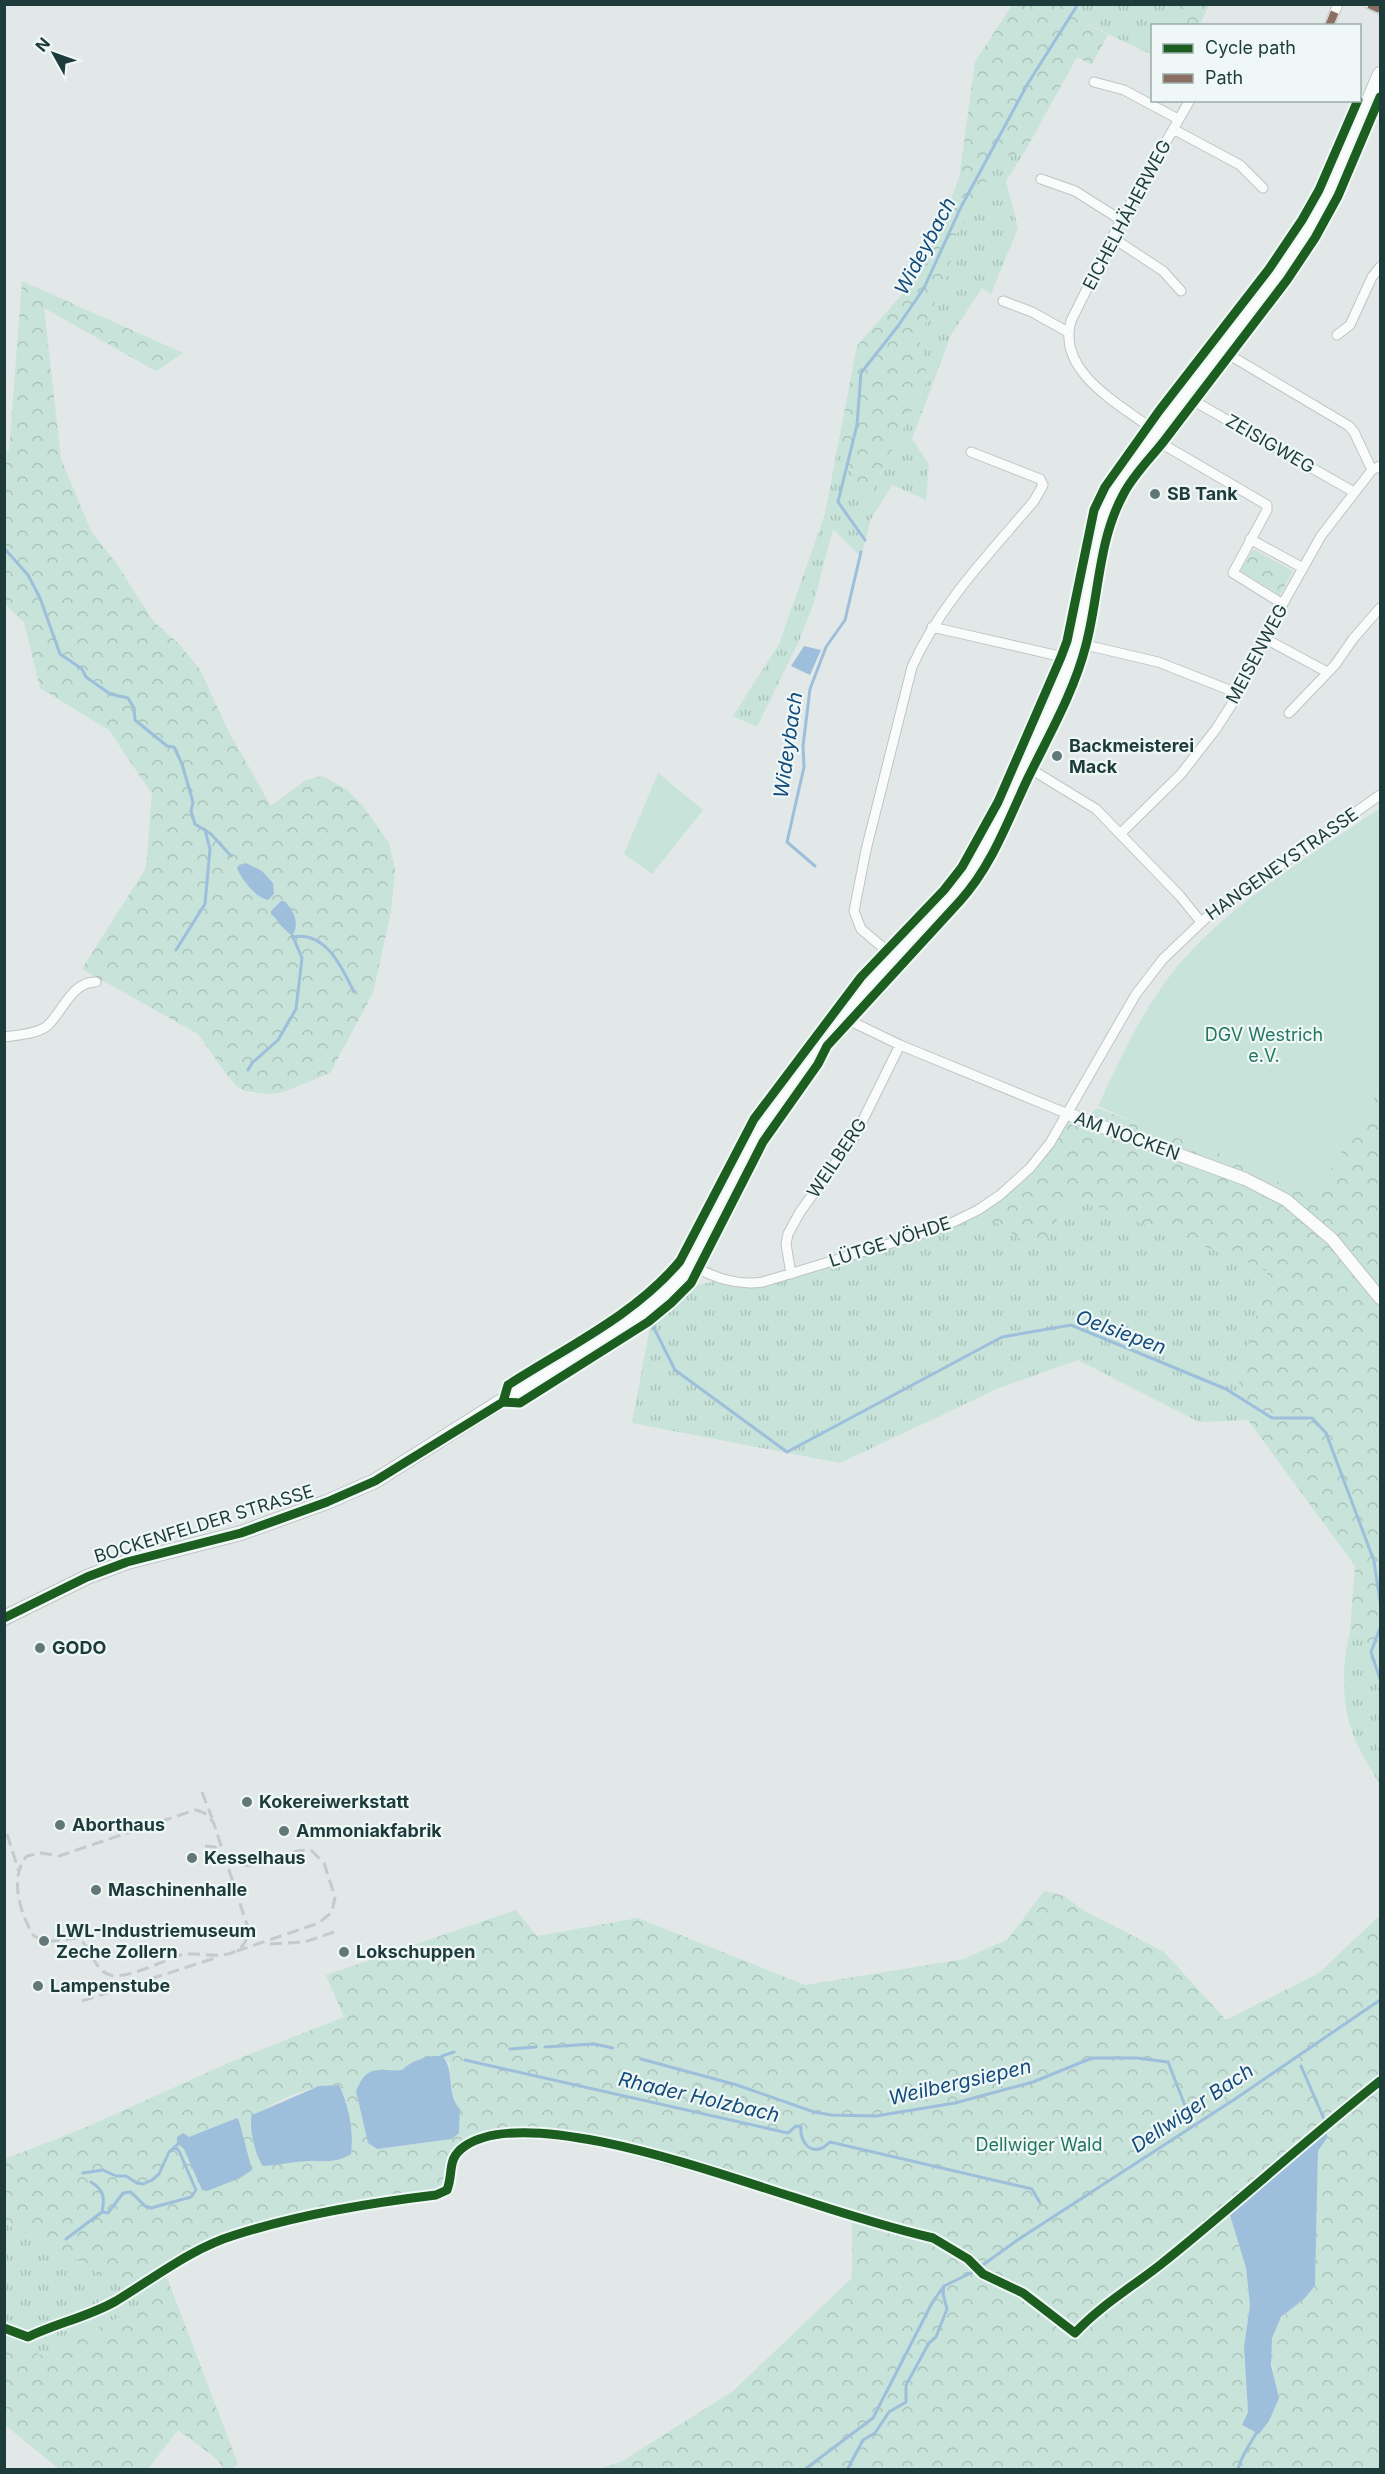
<svg xmlns="http://www.w3.org/2000/svg" width="1385" height="2474" viewBox="0 0 1385 2474" font-family="Inter,sans-serif">
  <defs>
    <pattern id="grass-tufts" width="24" height="20" patternUnits="userSpaceOnUse" patternTransform="scale(1.5)"><rect width="24" height="20" fill="#c8e3d9"/><path d="M3 7l-1-3M5 7V3M7 7l1-3M15 17l-1-3M17 17v-4M19 17l1-3" fill="none" stroke="#abc4bb"/></pattern>
    <pattern id="forest-crowns" width="20" height="18" patternUnits="userSpaceOnUse" patternTransform="scale(1.5)"><rect width="20" height="18" fill="#c8e3d9"/><path d="M2 6a3 3 0 1 1 6 0M12 15a3 3 0 1 1 6 0" fill="none" stroke="#abc4bb"/></pattern>
  </defs>
  <rect width="100%" height="100%" fill="#e1e8e7"/>
  <path fill="url(#grass-tufts)" d="M1068 5H1175L1167 20 1178 25 1152 26V55L1077 19Z
    M1025 151 1006 181 1018 228 991 294 982 288 951 335 912 439 929 464 926 500 892 485 871 519 861 557 833 529 813 605 799 641 757 727 733 716 779 644 825 514 837 450 869 498 928 378 919 337 949 272 956 235 985 187 992 159Z
    M1068 1196 1268 1270 1238 1386 1248 1420 1199 1422 1078 1360 999 1388 840 1463 632 1423 651 1322 694 1286 720 1280 746 1284 904 1240 978 1210Z
    M1350 1631 1368 1643 1380 1670V1785C1371 1768 1358 1750 1352 1731 1341 1699 1342 1663 1350 1631Z
    M4 2223 54 2246 148 2303 44 2356 5 2341Z"/>
  <path fill="url(#forest-crowns)" fill-rule="evenodd" d="M1012 5H1068L1077 19 1108 35 1091 65 1077 57 1025 151 992 160 985 187 956 235 949 272 919 337 928 378 868 499 837 450 857 346 921 273 959 179 975 62Z
    M1175 5V4L1209 5 1199 26 1178 25 1167 20Z
    M22 281 183 353 156 371 44 308 61 459 91 531 116 563 154 622 179 644 199 668 230 734 271 806 306 780 322 776 346 789 362 805 389 843 395 869 391 912 373 993 330 1073 284 1092 269 1094 245 1091 236 1086 227 1075 198 1034 82 969 146 868 152 794 109 730 40 688 24 622 5 604 4 450 9 451Z
    M1255 550 1293 571 1280 595 1242 572 1241 569 1252 551Z
    M1380 1088V1670L1368 1643 1350 1631 1355 1566 1248 1420 1238 1386 1268 1270 1068 1196 1041 1253 978 1210 1030 1168 1068 1114 1084 1121 1097 1108 1235 1159 1313 1199Z
    M1044 1891 1064 1896 1081 1909 1164 1952 1226 2020 1319 1973 1380 1915V2469H599L621 2462 733 2391 852 2278V2218L609 2149 540 2134 501 2137 469 2146 455 2164 450 2191 444 2196 347 2212 250 2234 205 2252 166 2275 238 2464 231 2469H224L217 2459 178 2430 148 2469H59L5 2425V2341L44 2356 147 2303 54 2246 5 2223V2159L82 2129 235 2060 344 2017 326 1975 516 1910 537 1936 638 1918 805 1985 964 1959 1008 1939ZM449 2062 453 2102 460 2109 459 2133 452 2139 377 2149 368 2143 356 2091C368 2063 378 2072 402 2070L408 2065ZM339 2085C349 2107 354 2130 351 2154 337 2163 324 2161 308 2161 293 2162 278 2164 264 2166L259 2162 250 2120C274 2100 307 2086 339 2085ZM1327 2138 1318 2151 1315 2286C1306 2298 1294 2305 1284 2315 1262 2335 1273 2374 1279 2398L1274 2408 1242 2425 1248 2412 1244 2347 1250 2305 1246 2268 1229 2212Z"/>
  <path fill="#c8e3d9" d="M658 773 703 810 652 874 624 854Z
    M1380 808V1088L1313 1199 1235 1159 1147 1127 1098 1106C1121 1057 1146 1002 1182 961 1237 898 1313 855 1380 808Z"/>
  <path fill="#9dbfdb" d="M804 646 821 650 810 675 791 666Z
    M246 863 262 871 273 883 274 894 268 900C256 898 242 880 237 868L239 865Z
    M281 901H284C293 909 299 921 294 933L290 934C284 930 278 920 271 914V911Z
    M434 2056H442C456 2070 445 2094 460 2109L459 2133 452 2139 377 2149 368 2143 356 2091C368 2063 377 2072 402 2070 411 2061 422 2058 434 2056Z
    M339 2085C349 2107 354 2130 351 2154 337 2163 324 2161 308 2161 293 2162 278 2165 263 2166 256 2159 248 2124 252 2115L319 2086Z
    M237 2118 239 2121 252 2170 240 2178 207 2191 202 2190 184 2149 177 2143V2137L183 2133 189 2137Z
    M1327 2131V2138L1318 2151 1315 2286 1304 2299 1281 2317 1272 2338 1271 2365 1279 2398 1269 2421 1259 2434 1242 2425 1248 2412 1244 2347 1250 2305 1246 2268 1229 2212Z"/>
  <g fill="none" stroke-linecap="round" stroke-linejoin="round">
    <path stroke="#9dbfdb" stroke-width="3" d="M865 540 838 502 857 425 861 373 898 326 924 288 961 207 1027 85 1078 4
      M4 548 28 575 40 598 60 654 82 669 86 677 110 694 128 698 134 708 135 720 167 746 174 747 182 764 193 802 191 811 195 824 211 834 231 856
      M815 866 787 842 804 767 803 746 810 689 826 647 845 620 861 552
      M292 937C326 930 342 968 354 992
      M176 950 205 904 210 849 205 830
      M248 1070 252 1063 278 1040 296 1009 302 958 290 930
      M651 1322 675 1370 787 1452 1002 1337 1071 1325 1226 1389 1272 1418H1312L1326 1433 1374 1561 1380 1601
      M1380 1628 1371 1652 1380 1679
      M545 2047 594 2044 613 2048
      M510 2049 536 2047
      M442 2056 454 2052
      M641 2059 737 2085 814 2112 831 2115 876 2116 955 2103 1033 2082 1092 2058H1137L1168 2062 1186 2108
      M465 2060 788 2133 796 2126 801 2127C800 2138 807 2154 822 2148 825 2147 827 2144 830 2142L1032 2189 1040 2203
      M1301 2066 1324 2119
      M83 2173 103 2170 116 2176H126L137 2183 143 2184 152 2180 159 2174 169 2152 175 2147
      M91 2182C104 2190 105 2198 102 2212
      M66 2239 102 2212 108 2213 123 2193 131 2192 145 2206 151 2208 191 2197 196 2190 179 2151 175 2147 179 2143
      M804 2470 873 2418 932 2303 944 2286 973 2272 1019 2239 1235 2099 1380 2000
      M847 2470 863 2440 875 2433 889 2412 906 2402V2385L929 2343 936 2337 947 2309 943 2294 944 2286
      M1238 2470C1239 2460 1251 2442 1257 2432"/>
    <g stroke="#bec5c4" stroke-width="11">
      <path id="minor" d="M1369 4 1380 9
        M1329 26 1338 4
        M1094 82 1124 90 1178 119
        M1173 129 1240 165 1263 188
        M1041 179 1075 191 1121 220
        M1113 238 1163 271 1181 291
        M1003 301 1032 312 1068 332
        M1337 335 1350 325 1372 277 1380 267
        M1221 350 1349 426 1354 432 1372 470
        M1185 396 1354 492
        M1156 432C1122 405 1056 373 1071 321L1121 220 1190 100
        M1152 438 1267 505V510L1233 573 1283 604
        M1250 539 1303 568
        M932 627 1072 659
        M1264 638 1327 672
        M1077 643 1158 662 1237 693
        M1289 713 1335 665 1353 639 1380 608
        M1024 765 1096 809 1180 896 1201 922
        M1120 834 1181 774 1216 729 1232 704 1272 623 1321 536 1372 470 1380 466
        M894 957 861 929 854 911 866 850 912 667C940 604 990 553 1034 501L1043 485 1040 479 971 452
        M842 1017 900 1045 1068 1114
        M4 1037C17 1035 37 1034 47 1026 62 1013 72 981 96 982
        M690 1265C714 1277 735 1286 763 1282L941 1228 978 1210 1000 1195 1030 1168 1050 1143 1136 994 1163 959 1207 917 1380 795
        M791 1274 786 1244 788 1234 800 1212 855 1136 900 1045"/>
    </g>
    <g stroke="#bec5c4" stroke-width="14">
      <path id="tertiary" d="M1068 1114 1245 1179 1286 1200 1332 1239 1380 1298"/>
    </g>
    <g stroke="#bdc6c5" stroke-width="16">
      <path id="secondary" d="M4 1618 87 1577 127 1562 241 1533 327 1502 375 1481 627 1322 662 1298 690 1265 754 1139 783 1095 866 988 952 896 976 863 1072 659 1104 515 1117 486 1129 467 1294 254 1330 192 1380 74"/>
    </g>
    <use href="#minor" stroke="#fafcfb" stroke-width="9"/>
    <use href="#tertiary" stroke="#fafcfb" stroke-width="12"/>
    <use href="#secondary" stroke="#fafcfb" stroke-width="14"/>
    <path stroke="#c5caca" stroke-width="3" stroke-dasharray="12 6" stroke-linecap="butt" d="M202 1792 212 1818
      M195 1810C205 1812 209 1815 214 1824L248 1928C248 1938 245 1946 236 1951 219 1960 199 1951 181 1955 164 1960 126 1980 110 1975 92 1969 92 1947 78 1938L46 1942 34 1936C21 1916 8 1877 27 1856L41 1853 59 1856Z
      M7 1834 19 1872
      M205 1846 215 1847 224 1858
      M226 1855C250 1883 283 1845 312 1851L324 1863 335 1897 332 1912 319 1923 237 1951
      M270 1944 305 1942 334 1932
      M82 2001 215 1958"/>
    <path stroke="#8d6e63" stroke-width="8" stroke-dasharray="15 8" stroke-linecap="butt" d="M1369 4 1380 9
      M1329 26 1338 4"/>
    <g stroke="#eff8f6" stroke-width="13">
      <path id="cycleway" d="M503 1402 520 1403 648 1322 671 1303 691 1283 763 1142 818 1064 827 1046 960 901C992 866 1008 820 1028 778 1049 735 1074 692 1086 645 1099 596 1098 541 1123 495 1133 475 1150 459 1164 441L1287 280 1315 238 1338 196 1380 97
        M503 1402 508 1385C567 1347 635 1315 680 1261L754 1119 861 977 944 890 962 867 998 802 1061 657 1067 641 1094 510 1105 487 1159 411 1269 269 1302 220 1319 190 1358 100
        M4 1618 87 1577 127 1562 241 1533 327 1502 375 1481 503 1402
        M4 2328 28 2337C57 2323 88 2317 116 2301 154 2278 192 2248 235 2235 300 2214 369 2203 436 2195L447 2190C454 2172 446 2159 465 2146 528 2103 724 2176 793 2197 839 2212 886 2227 933 2238L968 2259 983 2274 1023 2293 1075 2333C1100 2306 1132 2287 1160 2265 1235 2205 1306 2140 1380 2081"/>
    </g>
    <use href="#cycleway" stroke="#1b5e20" stroke-width="9"/>
  </g>
  <g fill="#627878" stroke="#eff8f6" stroke-width="2">
    <circle cx="1155" cy="494" r="6"/>
    <circle cx="1057" cy="756" r="6"/>
    <circle cx="40" cy="1648" r="6"/>
    <circle cx="247" cy="1802" r="6"/>
    <circle cx="60" cy="1825" r="6"/>
    <circle cx="284" cy="1831" r="6"/>
    <circle cx="192" cy="1858" r="6"/>
    <circle cx="96" cy="1890" r="6"/>
    <circle cx="44" cy="1941" r="6"/>
    <circle cx="344" cy="1952" r="6"/>
    <circle cx="38" cy="1986" r="6"/>
  </g>
  <g text-anchor="middle" stroke-width="4.5" stroke-linejoin="round" paint-order="stroke">
    <g font-size="18" fill="#1e3b3c" stroke="#eff8f6">
      <text transform="translate(1127 215) rotate(-62)" y="6">EICHELHÄHERWEG</text>
      <text transform="translate(1270 444) rotate(30)" y="6">ZEISIGWEG</text>
      <text transform="translate(1257 654) rotate(-62)" y="6">MEISENWEG</text>
      <text transform="translate(1282 864) rotate(-35)" y="6">HANGENEYSTRASSE</text>
      <text transform="translate(1127 1136) rotate(20)" y="6">AM NOCKEN</text>
      <text transform="translate(837 1158) rotate(-56)" y="6">WEILBERG</text>
      <text transform="translate(890 1242) rotate(-18)" y="6">LÜTGE VÖHDE</text>
      <text transform="translate(204 1524) rotate(-17)" y="6">BOCKENFELDER STRASSE</text>
    </g>
    <g font-size="18" font-weight="bold" fill="#1e3b3c" stroke="#eff8f6" text-anchor="start">
      <text x="1167" y="500">SB Tank</text>
      <text x="1069" y="752">Backmeisterei<tspan x="1069" dy="21">Mack</tspan></text>
      <text x="52" y="1654">GODO</text>
      <text x="259" y="1808">Kokereiwerkstatt</text>
      <text x="72" y="1831">Aborthaus</text>
      <text x="296" y="1837">Ammoniakfabrik</text>
      <text x="204" y="1864">Kesselhaus</text>
      <text x="108" y="1896">Maschinenhalle</text>
      <text x="56" y="1937">LWL-Industriemuseum<tspan x="56" dy="21">Zeche Zollern</tspan></text>
      <text x="356" y="1958">Lokschuppen</text>
      <text x="50" y="1992">Lampenstube</text>
    </g>
    <g font-size="18" fill="#24775e" stroke="#eff8f6">
      <text x="1264" y="1041">DGV Westrich<tspan x="1264" dy="21">e.V.</tspan></text>
      <text x="1039" y="2151">Dellwiger Wald</text>
    </g>
    <g font-size="20" font-style="italic" fill="#134b7d" stroke="#eff8f6">
      <text transform="translate(925 246) rotate(-62)" y="7">Wideybach</text>
      <text transform="translate(788 745) rotate(-82)" y="7">Wideybach</text>
      <text transform="translate(1121 1332) rotate(20)" y="7">Oelsiepen</text>
      <text transform="translate(960 2082) rotate(-13)" y="7">Weilbergsiepen</text>
      <text transform="translate(699 2097) rotate(13)" y="7">Rhader Holzbach</text>
      <text transform="translate(1192 2108) rotate(-34)" y="7">Dellwiger Bach</text>
    </g>
  </g>
  <rect width="1385" height="2474" fill="none" stroke="#1e3b3c" stroke-width="12"/>
  <rect x="1151" y="24" width="210" height="78" fill="#eff8f6" stroke="#9bacac" stroke-width="1.5"/>
  <rect x="1163" y="44" width="30" height="9" fill="#1b5e20" stroke="#9bacac" stroke-width="1.5"/>
  <text x="1205" y="54" font-size="18" fill="#1e3b3c">Cycle path</text>
  <rect x="1163" y="74" width="30" height="9" fill="#8d6e63" stroke="#9bacac" stroke-width="1.5"/>
  <text x="1205" y="84" font-size="18" fill="#1e3b3c">Path</text>
  <g transform="translate(54 54) rotate(310)" stroke="#eff8f6" stroke-width="4.5" paint-order="stroke">
  <path d="M0-4.5L10 22L0 15L-10 22Z" fill="#1e3b3c"/>
  <text y="-9" font-size="16" font-weight="bold" text-anchor="middle" fill="#1e3b3c">N</text>
  </g>
</svg>
